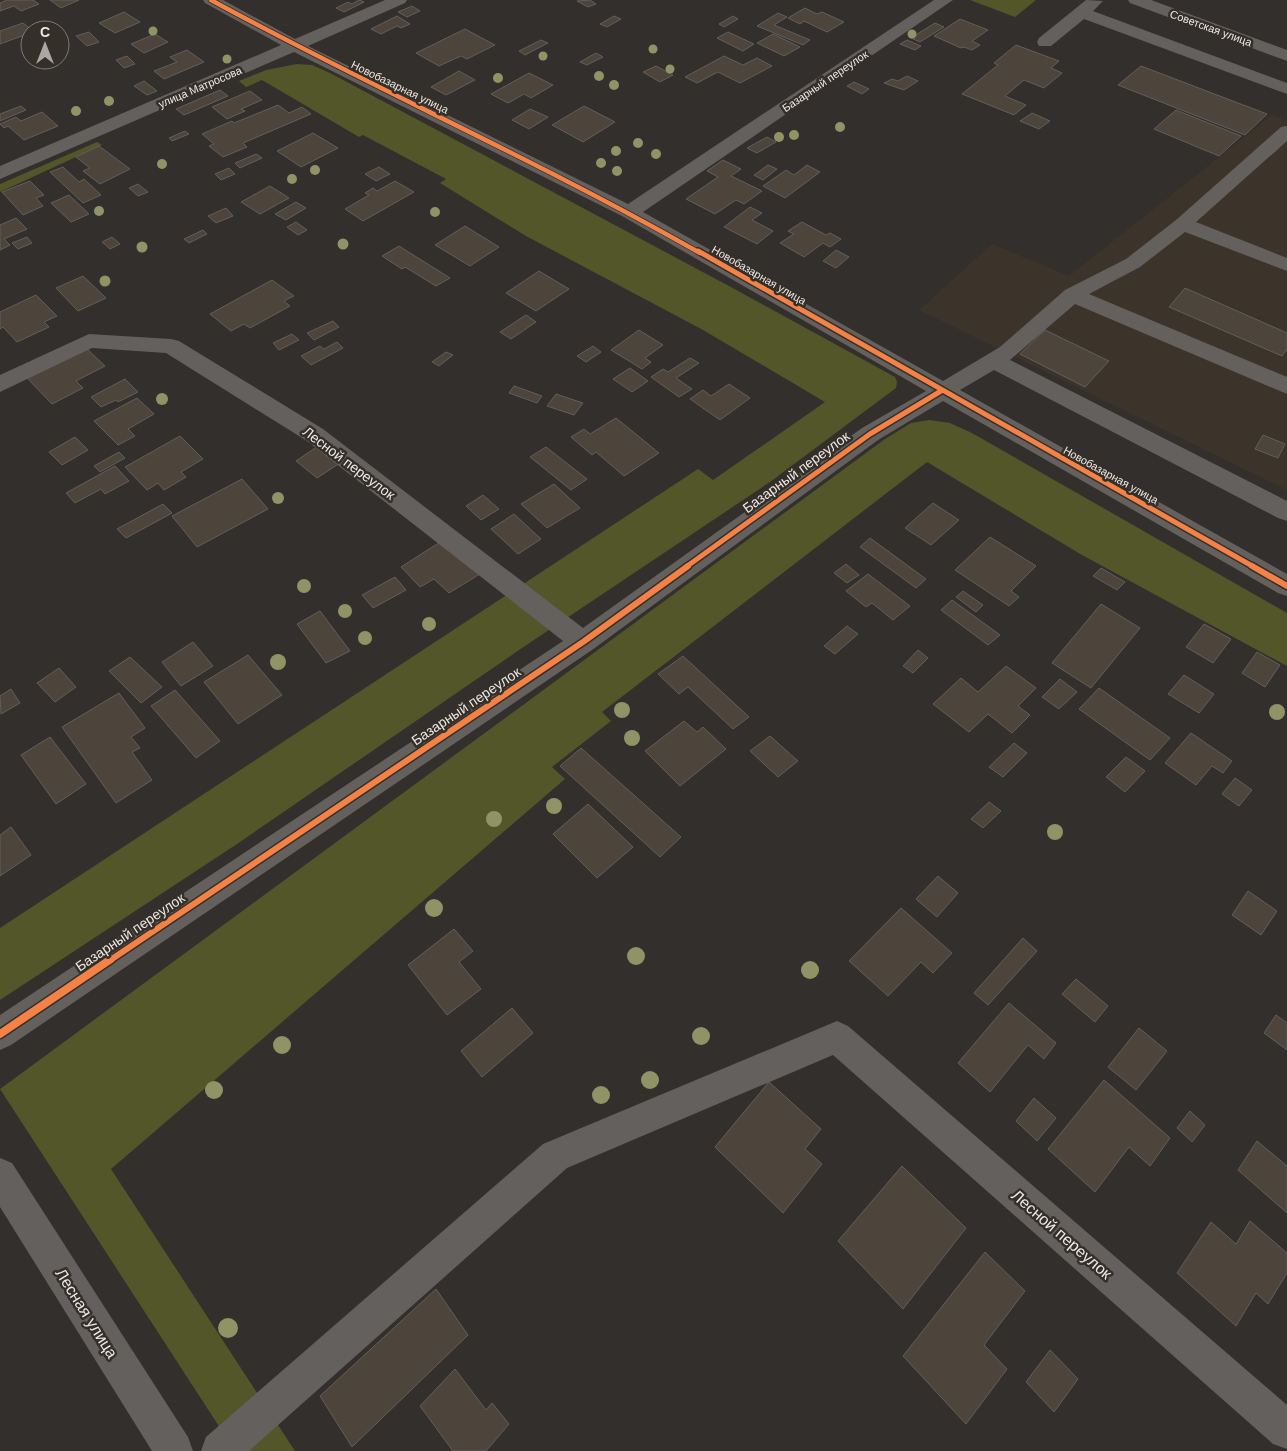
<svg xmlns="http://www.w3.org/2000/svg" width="1287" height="1451" viewBox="0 0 1287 1451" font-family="Helvetica,sans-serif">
  <rect width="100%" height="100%" fill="#322f2d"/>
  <path fill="#3c332a" d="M1272 115 1287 121V490L919 310 992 244 1069 276Z"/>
  <path fill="#535628" d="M970 0H1036L1015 17Z
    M297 64 312 65 330 73 729 286 895 377 897 382 896 388 770 482 522 648 234 846 0 1000V928L698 469 713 480 825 402 703 330 526 236 440 183 446 179 363 135 359 137 262 80 246 87 239 81 266 70Z
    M97 142 102 145 0 192V184Z
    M929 420 950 423 972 433 1287 613V666L1082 555 927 462 602 712 611 721 552 767 565 779 111 1169 295 1451H235L0 1089 885 439 911 423Z"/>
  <path fill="#4d453c" stroke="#615f5d" d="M7 0H33L39 4 21 11 14 6 0 11V3Z
    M50 0H79L61 8Z
    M359 0 364 2 344 12 336 8 348 2 352 4Z
    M590 0 596 4 588 7 577 1Z
    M412 6 420 11 407 17 398 12Z
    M805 8 817 14 822 12 844 22 827 32 804 21 800 24 788 18Z
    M124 12 140 22 115 33 99 23Z
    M778 13 787 17 774 25 810 40 803 45 757 26Z
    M397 16 410 24 401 28 397 26 381 34 371 29Z
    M614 16 621 19 607 27 600 24Z
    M733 16 738 19 724 27 719 24Z
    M960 19 988 30 972 41 980 45 972 50 964 47 961 48 934 36Z
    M23 23 32 30H30V33L0 44V31Z
    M935 23 944 27 920 42 911 38Z
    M465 29 495 45 467 59 461 56 439 66 416 53Z
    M89 32 99 42 87 46 76 36Z
    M728 32 754 44 743 51 717 38Z
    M155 34 168 42 144 53 131 44Z
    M773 34 800 47 784 56 757 43Z
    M541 40 548 43 525 55 519 51Z
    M907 40 921 46 915 50 900 44Z
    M1016 45 1059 61 1051 68 1062 73 1044 88 1024 80 1005 96 1026 105 1014 115 962 94 998 65 994 63Z
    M187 50 204 62 164 79 154 71 177 62 170 57Z
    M596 53 603 57 587 65 580 62Z
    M127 56 135 64 124 68 116 60Z
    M724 56 743 65 757 58 772 66 740 83 718 72 697 83 685 77Z
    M656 66 673 75 660 82 643 72Z
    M1141 66 1267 114 1245 135 1118 85Z
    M459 71 475 80 446 95 431 87Z
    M529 73 553 85 531 98 524 94 508 103 491 94Z
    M907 76 918 81 904 90 884 83 892 79 898 81Z
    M144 81 157 91 147 95 134 86Z
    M854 82 869 89 862 94 847 86Z
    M220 90 228 96 184 115 176 109Z
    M250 91 262 100 241 109 245 111 227 119 212 107Z
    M278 105 289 113 302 107 311 114 243 143 247 147 223 157 209 146 214 144 202 134 232 121 234 123Z
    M21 106 26 110 0 121V114Z
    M584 106 615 122 583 142 552 125Z
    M530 109 548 117 529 129 512 120Z
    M1176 110 1241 136 1219 156 1154 129Z
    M42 112 58 126 24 140 8 126 4 128 0 124 16 117 21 121Z
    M1032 113 1050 121 1039 129 1020 121Z
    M185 131 189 134 172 141 169 138Z
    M313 133 338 148 301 167 277 151Z
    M767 137 776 142 757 153 747 148Z
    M99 146 130 169 100 184 83 171 90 168 76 157Z
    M256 154 262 158 240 168 235 163Z
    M723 160 741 169 731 176 762 191 744 204 736 200 715 214 686 199 718 177 707 171Z
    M768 165 777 169 763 180 754 175Z
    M807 165 820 172 785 198 763 186 786 170 794 175Z
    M63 167 79 182 84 179 101 195 83 203 50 172Z
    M379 167 390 174 376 181 365 174Z
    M229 168 235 174 221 180 215 174Z
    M30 181 44 195 36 198 43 206 23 215 2 192Z
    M395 181 414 192 363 221 345 209 369 195 365 193 373 188 377 191Z
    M138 184 148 192 138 196 129 188Z
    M270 186 289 198 260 214 241 202Z
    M69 195 89 214 71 222 51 203Z
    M296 202 306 208 286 220 275 214Z
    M750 207 762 213 752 220 773 231 757 244 724 227Z
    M226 208 233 216 216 223 208 216Z
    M16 218 27 229 4 239 10 245 0 250V225Z
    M296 222 307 230 298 235 287 227Z
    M802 222 826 235 830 233 841 239 830 247 823 243 804 257 780 243 794 234 788 231Z
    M465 226 499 247 470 266 435 245Z
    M203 230 207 234 189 243 184 239Z
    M27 237 32 243 18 249 12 243Z
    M112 237 120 244 110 249 102 242Z
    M399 246 450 278 436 286 405 267 402 269 382 256Z
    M836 250 849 257 836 268 823 261Z
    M539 271 569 289 536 311 506 293Z
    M83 276 106 298 78 311 56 288Z
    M272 280 294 296 284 301 290 306 250 328 244 324 231 331 210 314Z
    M1185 288 1287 333V349L1282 356 1169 307Z
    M36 295 57 316 44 322 49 327 17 342 3 327 0 329V312Z
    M526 315 536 322 511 339 500 332Z
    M333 321 339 327 314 340 307 333Z
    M639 330 663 345 645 358 651 362 642 369 611 350Z
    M1045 330 1109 361 1085 387 1020 354Z
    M292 334 299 340 279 350 273 343Z
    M337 342 343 348 311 365 301 356 320 346 324 349Z
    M593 346 601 352 586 362 577 356Z
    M86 348 105 366 76 381 83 388 52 404 27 378Z
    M446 352 453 355 439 366 432 362Z
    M690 358 699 363 676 378 692 389 679 397 651 377 663 369 668 372Z
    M630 368 648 381 632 392 613 379Z
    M125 379 138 392 118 402 116 400 101 407 91 397Z
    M729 384 750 398 720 420 690 399 703 390 711 396Z
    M514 386 542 396 537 403 509 393Z
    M556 394 583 403 574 415 547 406Z
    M137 398 154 414 128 429 135 436 118 445 94 421Z
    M616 418 659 453 624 476 596 452 592 455 571 437 584 429 590 434Z
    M1263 435 1285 444 1278 458 1255 449Z
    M180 436 203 459 181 472 186 477 164 490 158 483 147 490 125 467Z
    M75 437 88 450 62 465 49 452Z
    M321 444 343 461 317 478 296 461Z
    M546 447 587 479 571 490 530 457Z
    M119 452 125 458 100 472 94 466Z
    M115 466 129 481 105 494 101 489 75 503 66 493Z
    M242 479 268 509 197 547 172 516Z
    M554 484 580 508 547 528 521 504Z
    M483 495 499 509 481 520 466 506Z
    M933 503 959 520 931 545 905 528Z
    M163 504 172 513 126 538 117 529Z
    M514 514 541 539 518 554 491 529Z
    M990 537 1036 566 1011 591 1019 597 1009 606 955 570Z
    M870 538 926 579 916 588 860 547Z
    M445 539 480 574 449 593 434 579 420 587 401 567Z
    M846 564 859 575 847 583 834 573Z
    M1101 568 1125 582 1117 590 1093 576Z
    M868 574 910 606 893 620 872 603 866 607 846 591Z
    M395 577 406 590 373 608 362 595Z
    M963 591 983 605 976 612 956 597Z
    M952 600 1000 635 988 645 941 610Z
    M1101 604 1140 628 1091 688 1052 663Z
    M320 611 350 651 326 663 297 624Z
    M1204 624 1231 639 1213 663 1186 647Z
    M847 626 858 634 835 654 824 646Z
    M193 642 213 666 181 686 162 662Z
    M918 650 928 658 913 673 903 666Z
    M1257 652 1280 665 1265 687 1242 673Z
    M248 655 282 695 238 724 204 682Z
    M683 656 749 717 733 729 688 687 679 694 658 674Z
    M130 657 162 687 141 703 109 671Z
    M1006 666 1036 688 1018 706 1030 715 1012 733 988 714 969 732 933 704 961 678 978 692Z
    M59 668 76 687 55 702 37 683Z
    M1184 675 1214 694 1199 713 1168 694Z
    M1060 679 1077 692 1059 709 1042 697Z
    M1099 688 1170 738 1150 760 1079 709Z
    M11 689 20 703 1 714 0 696Z
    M175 690 220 741 196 758 151 706Z
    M119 693 145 728 131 737 140 748 132 752 152 780 116 803 62 727Z
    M684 721 697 732 703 727 726 749 680 786 645 751Z
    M1191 733 1232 761 1223 773 1212 766 1196 785 1165 763Z
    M770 736 798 761 778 777 750 751Z
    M50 737 86 784 56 804 21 755Z
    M1014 743 1027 753 1003 777 989 767Z
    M581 748 681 837 660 857 560 766Z
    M1126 757 1145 771 1125 792 1106 777Z
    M1235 778 1252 790 1239 806 1222 794Z
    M989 802 1001 811 983 828 971 819Z
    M588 804 633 847 597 878 553 834Z
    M11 827 31 855 0 876V835Z
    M938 876 958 893 937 917 916 899Z
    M1248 891 1277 911 1261 935 1232 915Z
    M901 908 952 953 933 973 921 962 888 996 849 961Z
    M454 929 473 951 459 962 481 989 447 1015 408 965Z
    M1023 938 1037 951 988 1005 974 993Z
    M1076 979 1108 1006 1095 1022 1062 994Z
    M1009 1003 1056 1043 1044 1059 1028 1045 990 1092 958 1063Z
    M512 1008 533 1033 482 1077 461 1051Z
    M1276 1015 1287 1023V1050L1264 1033Z
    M1139 1028 1167 1051 1136 1090 1108 1067Z
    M1104 1080 1170 1138 1150 1166 1129 1147 1095 1192 1048 1149Z
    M769 1082 821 1129 805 1149 822 1164 783 1213 715 1147Z
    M1034 1098 1056 1118 1037 1141 1016 1121Z
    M1190 1111 1205 1125 1192 1142 1177 1128Z
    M1257 1141 1287 1166V1213L1238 1170Z
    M902 1166 966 1228 903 1309 838 1241Z
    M1250 1221 1287 1253V1273L1268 1304 1256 1293 1236 1326 1177 1273 1211 1222 1236 1244Z
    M985 1252 1025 1291 984 1345 1007 1369 966 1424 903 1356Z
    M436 1289 468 1335 352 1447 320 1396Z
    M1050 1350 1078 1379 1054 1412 1026 1382Z
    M455 1369 486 1410 492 1403 509 1424 486 1451H453L420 1406Z"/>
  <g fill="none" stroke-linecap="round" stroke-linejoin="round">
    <path fill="#63605e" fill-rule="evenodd" d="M203 0H223L295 39 385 0H407L405 3 308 46 628 204 934 0H953L643 212 943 381 1000 347 1065 290 1126 259 1176 220 1281 127 1287 126V141L1196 222 1287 258V271L1185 232 1140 267 1089 294 1287 377V394L1075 304 1010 360 1287 501V521L1278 518 994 370 960 390 1287 574V596L1278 593 943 401 878 440 592 650 11 1045 0 1050V1015L563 641 307 441 166 353 92 348 0 392V375L89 334 171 339 179 341 323 429 583 628 862 428 926 391 622 216 294 52 0 179V166L281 45 205 3Z
      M1086 0 1103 1 1093 11 1287 83V94L1084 19 1051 46H1039L1037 42 1039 38Z
      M1128 0H1151L1287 50V61L1130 3Z
      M837 1021 848 1026 1287 1405V1449L1273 1444 833 1055 567 1168 249 1451H201L206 1437 543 1144Z
      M0 1158 12 1163 188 1437 193 1451H152L0 1207Z"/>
    <g stroke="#352f2a" stroke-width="6">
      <path id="cycleway-far3" d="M211 0C372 88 541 162 700 253"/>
    </g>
    <g stroke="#352f2a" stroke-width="8">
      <path id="cycleway-far2" d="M698 251 1254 567
        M686 567 870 434 941 391"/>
    </g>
    <g stroke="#352f2a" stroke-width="9">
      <path id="cycleway-far1" d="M1252 566 1287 586
        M109 961 583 642 688 566"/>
    </g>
    <g stroke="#352f2a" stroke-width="11">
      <path id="cycleway" d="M0 1034 111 959"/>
    </g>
    <use href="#cycleway-far3" stroke="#f48246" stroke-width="4.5"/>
    <use href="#cycleway-far2" stroke="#f48246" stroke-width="5"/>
    <use href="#cycleway-far1" stroke="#f48246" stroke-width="6"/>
    <use href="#cycleway" stroke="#f48246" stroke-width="8"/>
  </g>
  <g fill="#909365">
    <circle cx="153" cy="31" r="4.5"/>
    <circle cx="912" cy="34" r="4.5"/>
    <circle cx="653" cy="49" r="4.5"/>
    <circle cx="543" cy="56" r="4.5"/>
    <circle cx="227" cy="59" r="4.5"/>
    <circle cx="670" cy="69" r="4.5"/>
    <circle cx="599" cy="76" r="5"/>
    <circle cx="498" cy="78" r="5"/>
    <circle cx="614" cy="85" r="5"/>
    <circle cx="109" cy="101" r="5"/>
    <circle cx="76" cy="111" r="5"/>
    <circle cx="840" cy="127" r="5"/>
    <circle cx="794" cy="135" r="5"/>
    <circle cx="779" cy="137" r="5"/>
    <circle cx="638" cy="143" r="5"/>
    <circle cx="616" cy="151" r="5"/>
    <circle cx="656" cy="154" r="5"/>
    <circle cx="601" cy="163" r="5"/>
    <circle cx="162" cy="164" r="5"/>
    <circle cx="315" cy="170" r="5"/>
    <circle cx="617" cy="171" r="5"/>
    <circle cx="292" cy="179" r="5"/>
    <circle cx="99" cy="211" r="5"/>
    <circle cx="435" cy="212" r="5"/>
    <circle cx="343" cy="244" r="5.5"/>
    <circle cx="142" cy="247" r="5.5"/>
    <circle cx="105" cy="281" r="5.5"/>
    <circle cx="162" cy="399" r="6"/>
    <circle cx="278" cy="498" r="6"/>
    <circle cx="304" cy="586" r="7"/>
    <circle cx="345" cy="611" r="7"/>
    <circle cx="429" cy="624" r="7"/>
    <circle cx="365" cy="638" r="7"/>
    <circle cx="278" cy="662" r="8"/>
    <circle cx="622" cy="710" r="8"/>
    <circle cx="1277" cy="712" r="8"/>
    <circle cx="632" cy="738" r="8"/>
    <circle cx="554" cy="806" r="8"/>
    <circle cx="494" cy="819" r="8"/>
    <circle cx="1055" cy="832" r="8"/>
    <circle cx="434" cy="908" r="9"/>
    <circle cx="636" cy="956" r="9"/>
    <circle cx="810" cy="970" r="9"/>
    <circle cx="701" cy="1036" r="9"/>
    <circle cx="282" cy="1045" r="9"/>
    <circle cx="650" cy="1080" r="9"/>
    <circle cx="214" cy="1090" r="9"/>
    <circle cx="601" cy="1095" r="9"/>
    <circle cx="228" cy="1328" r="10"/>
  </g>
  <g text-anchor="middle" stroke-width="5" stroke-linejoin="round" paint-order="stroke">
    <g font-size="11" fill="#ece8e4" stroke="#352f2a">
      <text transform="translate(1211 28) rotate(20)" y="4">Советская улица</text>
      <text transform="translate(825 81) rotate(-34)" y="4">Базарный переулок</text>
      <text transform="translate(200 87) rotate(-23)" y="4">улица Матросова</text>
      <text transform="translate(400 87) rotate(26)" y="4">Новобазарная улица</text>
      <text transform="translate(759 275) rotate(30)" y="4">Новобазарная улица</text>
      <text transform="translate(1111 475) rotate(29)" y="4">Новобазарная улица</text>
    </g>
    <g font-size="14" fill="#ece8e4" stroke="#352f2a">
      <text transform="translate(349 463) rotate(37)" y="5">Лесной переулок</text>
      <text transform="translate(796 472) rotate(-36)" y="5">Базарный переулок</text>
      <text transform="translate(466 706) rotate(-34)" y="5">Базарный переулок</text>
      <text transform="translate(130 932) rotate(-34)" y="5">Базарный переулок</text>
    </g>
    <g font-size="16" fill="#ece8e4" stroke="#352f2a">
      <text transform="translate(1062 1234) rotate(41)" y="6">Лесной переулок</text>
      <text transform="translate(87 1313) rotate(58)" y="6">Лесная улица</text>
    </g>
  </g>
  <g transform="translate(45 45)"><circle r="24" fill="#352f2a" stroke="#7e7974"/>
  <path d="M0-4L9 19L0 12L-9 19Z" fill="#aba7a4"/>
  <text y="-8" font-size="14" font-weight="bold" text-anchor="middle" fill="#ece8e4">С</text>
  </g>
</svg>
